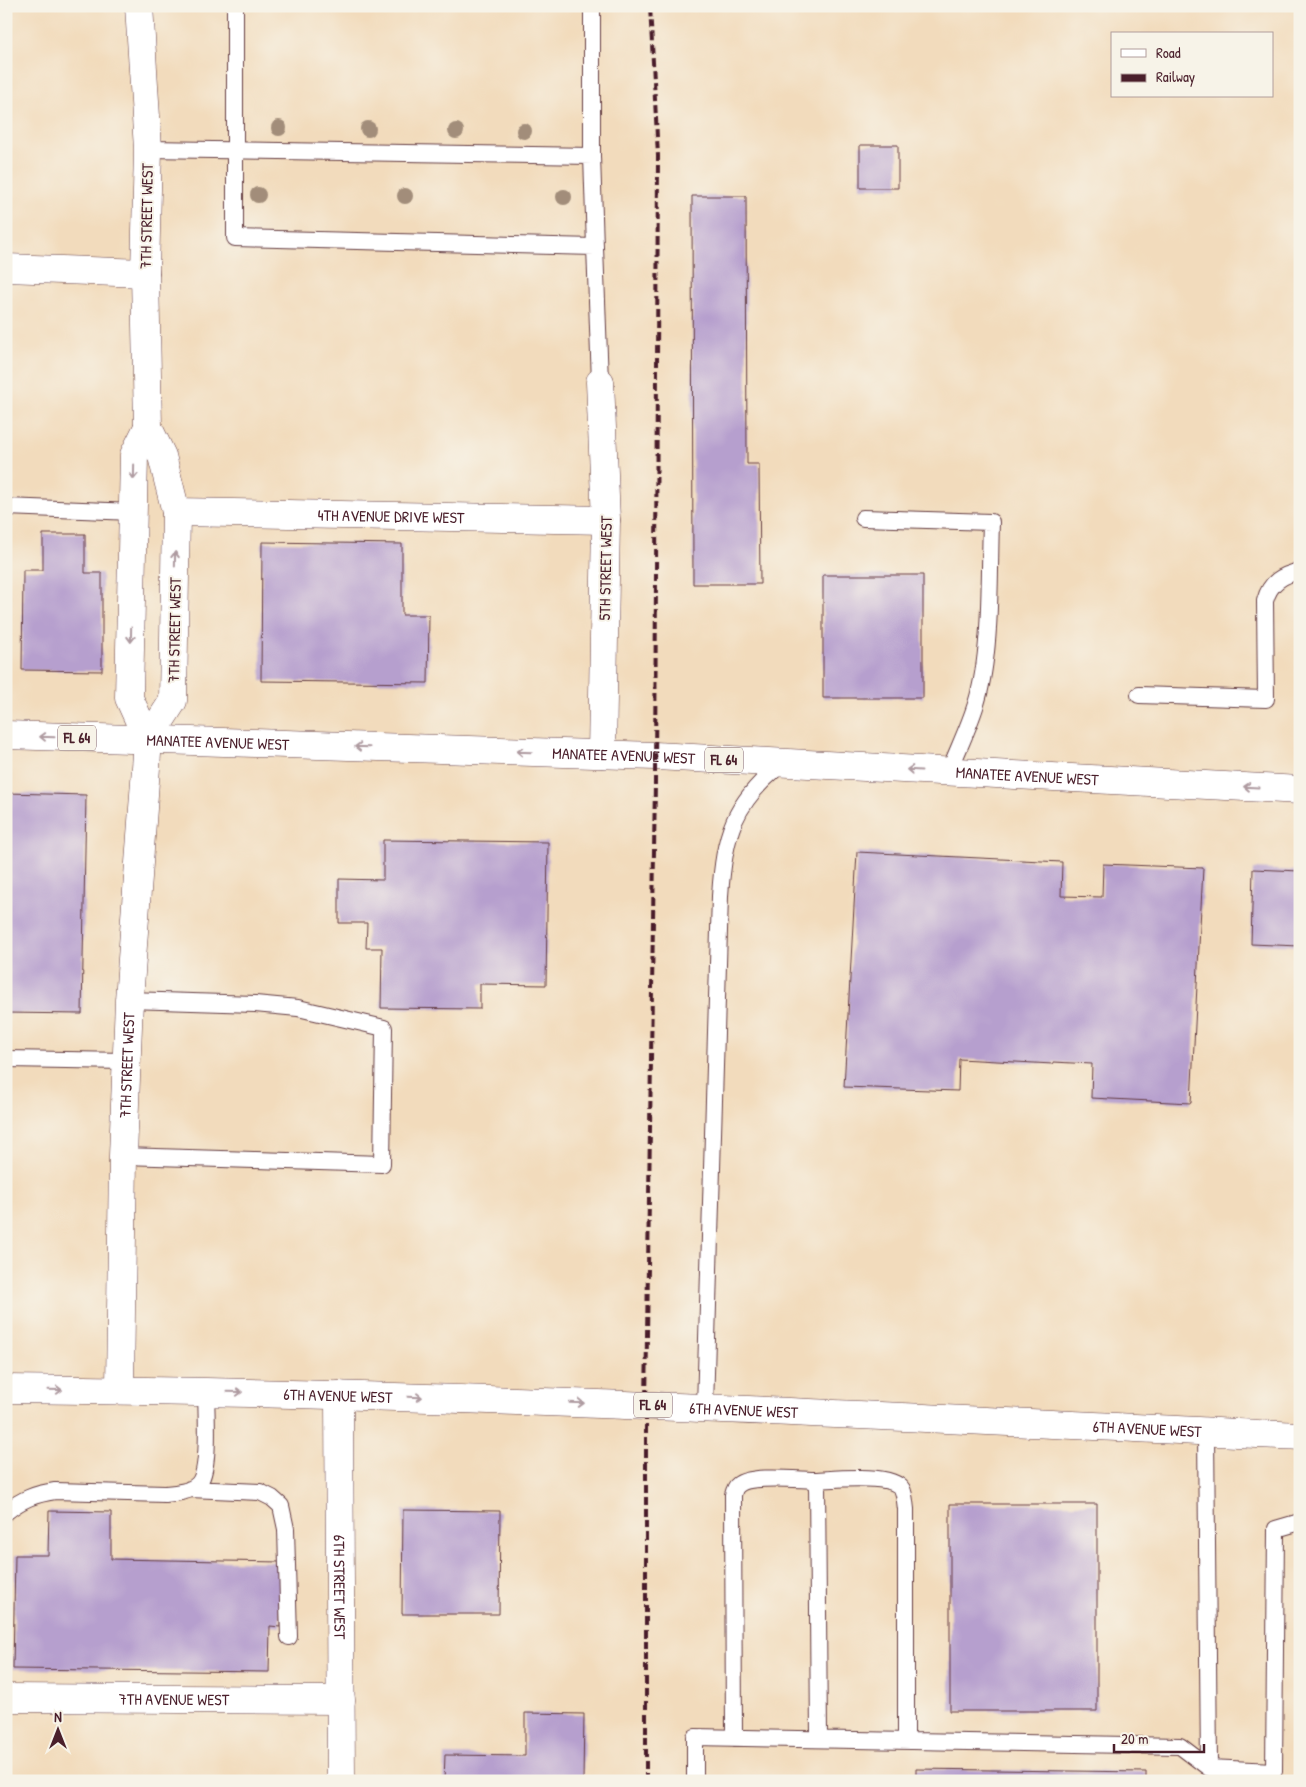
<svg xmlns="http://www.w3.org/2000/svg" width="1306" height="1787" viewBox="0 0 1306 1787" font-family="'Patrick Hand',sans-serif">
  <rect width="100%" height="100%" fill="#f7f3e8"/>
  <filter id="ink" filterUnits="userSpaceOnUse"><feTurbulence type="fractalNoise" baseFrequency=".02" numOctaves="2"/><feDisplacementMap in="SourceGraphic" scale="10" xChannelSelector="R" yChannelSelector="G"/><feConvolveMatrix kernelMatrix="1 2 1 2 8 2 1 2 1" color-interpolation-filters="sRGB"/></filter>
  <filter id="wash" filterUnits="userSpaceOnUse"><feTurbulence type="fractalNoise" baseFrequency=".0096" numOctaves="4" result="noise"/><feDisplacementMap in="SourceGraphic" scale="20" xChannelSelector="R" yChannelSelector="G"/><feGaussianBlur stdDeviation="1.12" result="paint"/><feColorMatrix in="noise" values="0 0 0 0 0 0 0 0 0 0 0 0 0 0 0 0 0 1.4 0 .05"/><feComposite in="paint" operator="in"/></filter>
  <g filter="url(#wash)">
    <rect width="100%" height="100%" fill="#f2dbbc"/>
    <g id="blocks">
      <path fill="#b69fce" d="M860 145H898V188H860Z
        M692 196H746L747 464H759L760 584H693Z
        M43 534H85V573H102V671L22 670 23 570H43Z
        M262 542 402 544V615H429L428 683 261 681Z
        M823 575H923V698H823Z
        M6 793 86 795 82 1014 6 1013Z
        M383 840 548 842 546 985 480 984V1009L381 1008 382 948H366L367 923H339V879L383 880Z
        M857 852 1062 862 1061 896 1102 897 1103 864 1203 868 1191 1103 1091 1098 1092 1064 1053 1062V1064L959 1059 958 1091 844 1087Z
        M1253 869 1300 871V946L1251 944Z
        M950 1504H1097V1711H950Z
        M403 1510 500 1511 499 1614H402Z
        M49 1511 111 1512V1559L281 1562 280 1627 270 1626 269 1672 13 1669 15 1555H48Z
        M525 1713 584 1714 583 1781H444L445 1755 525 1756Z
        M916 1769 1146 1772V1781H916Z"/>
    </g>
  </g>
  <g filter="url(#ink)">
    <use href="#blocks" fill-opacity="0" stroke="#633b41" stroke-width="1"/>
    <g fill="none" stroke-linecap="round" stroke-linejoin="round">
      <g stroke="#633b41" stroke-width="18">
        <path id="lane" d="M235 6V238L595 247 600 382
          M148 149 592 156V6
          M592 156 595 247
          M6 507 133 512
          M863 518 991 522C989 577 992 653 976 704 969 727 958 749 949 772
          M1139 695 1266 699 1265 601C1270 582 1282 575 1300 571
          M6 1059 127 1061
          M123 1156 382 1164 384 1028 298 1008 255 1004 129 1000
          M705 1407 720 896C724 835 733 802 783 763
          M1206 1431 1209 1768 1274 1771 1276 1529 1300 1522
          M817 1480C835 1479 892 1473 902 1489 905 1495 905 1503 906 1509V1741
          M190 1489 260 1492 272 1498 281 1506 286 1529 289 1637
          M6 1512C22 1499 35 1494 55 1491L165 1494C177 1493 190 1492 198 1484 211 1471 206 1411 206 1392
          M734 1738 733 1495C734 1491 735 1487 738 1485 750 1474 800 1480 817 1480L819 1739
          M695 1781V1737L1180 1746 1209 1768"/>
      </g>
      <g stroke="#633b41" stroke-width="29">
        <g id="street">
          <path d="M139 6 148 149 145 273 148 427 162 456 176 512 173 701 148 740"/>
          <path d="M6 268 145 273"/>
          <path d="M600 382 606 520 602 754"/>
          <path id="s1" d="M176 512 606 520"/>
          <path id="s2" d="M120 1390 123 1156 129 1000 148 740 129 698 134 455 148 427"/>
          <path id="s3" d="M339 1395 341 1781"/>
          <path id="s4" d="M6 1698 341 1700"/>
        </g>
      </g>
      <g stroke="#633b41" stroke-width="29">
        <g id="primary">
          <path id="s5" d="M6 735 655 756 1300 790"/>
          <path id="s6" d="M6 1389C438 1393 869 1415 1300 1436"/>
        </g>
      </g>
      <use href="#lane" stroke="#fff" stroke-width="16"/>
      <use href="#street" stroke="#fff" stroke-width="28"/>
      <use href="#primary" stroke="#fff" stroke-width="28"/>
      <path stroke="#4a1f2b" stroke-width="4" stroke-dasharray="8 4" stroke-linecap="butt" d="M646 1781V1405L655 782 658 156 650 6"/>
    </g>
    <g fill="#a28d7a">
      <circle cx="279" cy="128" r="8"/>
      <circle cx="368" cy="129" r="8"/>
      <circle cx="456" cy="131" r="8"/>
      <circle cx="524" cy="131" r="8"/>
      <circle cx="258" cy="195" r="8"/>
      <circle cx="405" cy="196" r="8"/>
      <circle cx="564" cy="197" r="8"/>
    </g>
    <defs><path id="oneway-shaft" d="M-6 0H5M1.5-3L5.5 0L1.5 3" fill="none" stroke-width="1.6" stroke-linecap="round" stroke-linejoin="round" transform="scale(1.25)"/></defs>
    <g stroke="#ae9aa0">
      <use href="#oneway-shaft" transform="translate(134 472) rotate(91)"/>
      <use href="#oneway-shaft" transform="translate(175 559) rotate(-89)"/>
      <use href="#oneway-shaft" transform="translate(131 635) rotate(91)"/>
      <use href="#oneway-shaft" transform="translate(47 737) rotate(-178)"/>
      <use href="#oneway-shaft" transform="translate(362 747) rotate(-178)"/>
      <use href="#oneway-shaft" transform="translate(524 752) rotate(-178)"/>
      <use href="#oneway-shaft" transform="translate(914 770) rotate(-177)"/>
      <use href="#oneway-shaft" transform="translate(1251 787) rotate(-177)"/>
      <use href="#oneway-shaft" transform="translate(55 1390) rotate(1)"/>
      <use href="#oneway-shaft" transform="translate(235 1392) rotate(1)"/>
      <use href="#oneway-shaft" transform="translate(415 1397) rotate(2)"/>
      <use href="#oneway-shaft" transform="translate(577 1403) rotate(2)"/>
    </g>
  </g>
  <g text-anchor="middle" stroke-width="4" stroke-linejoin="round" paint-order="stroke">
    <g fill="#f7f3e8" stroke="#7e5f64" stroke-width="1">
      <rect x="58" y="725.5" width="38" height="25" rx="4"/>
      <rect x="705" y="747.5" width="38" height="25" rx="4"/>
      <rect x="634" y="1392.5" width="38" height="25" rx="4"/>
    </g>
    <g font-size="15" font-weight="bold" fill="#4a1f2b">
      <text x="77" y="743">FL 64</text>
      <text x="724" y="765">FL 64</text>
      <text x="653" y="1410">FL 64</text>
    </g>
    <g font-size="16" fill="#4a1f2b" stroke="#f7f3e8">
      <text transform="translate(146 216) rotate(-89)" y="6">7TH STREET WEST</text>
      <text dy="6" stroke="none"><textPath href="#s1" startOffset="215">4TH AVENUE DRIVE WEST</textPath></text>
      <text transform="translate(605 568) rotate(-89)" y="6">5TH STREET WEST</text>
      <text transform="translate(174 630) rotate(-89)" y="6">7TH STREET WEST</text>
      <text dy="6" stroke="none"><textPath href="#s5" startOffset="212">MANATEE AVENUE WEST</textPath></text>
      <text dy="6" stroke="none"><textPath href="#s5" startOffset="618">MANATEE AVENUE WEST</textPath></text>
      <text dy="6" stroke="none"><textPath href="#s5" startOffset="1022">MANATEE AVENUE WEST</textPath></text>
      <text dy="6" stroke="none"><textPath href="#s2" startOffset="325">7TH STREET WEST</textPath></text>
      <text dy="6" stroke="none"><textPath href="#s6" startOffset="332">6TH AVENUE WEST</textPath></text>
      <text dy="6" stroke="none"><textPath href="#s6" startOffset="738">6TH AVENUE WEST</textPath></text>
      <text dy="6" stroke="none"><textPath href="#s6" startOffset="1142">6TH AVENUE WEST</textPath></text>
      <text dy="6" stroke="none"><textPath href="#s3" startOffset="192">6TH STREET WEST</textPath></text>
      <text dy="6" stroke="none"><textPath href="#s4" startOffset="168">7TH AVENUE WEST</textPath></text>
    </g>
  </g>
  <rect width="1306" height="1787" fill="none" stroke="#f7f3e8" stroke-width="25"/>
  <rect x="1111" y="32" width="162" height="65" fill="#f7f3e8" stroke="#b29e9c"/>
  <rect x="1121" y="49" width="25" height="8" fill="#ffffff" stroke="#b29e9c"/>
  <text x="1156" y="58" font-size="15" fill="#4a1f2b">Road</text>
  <rect x="1121" y="74" width="25" height="8" fill="#4a1f2b" stroke="#b29e9c"/>
  <text x="1156" y="82" font-size="15" fill="#4a1f2b">Railway</text>
  <g transform="translate(58 1730)" stroke="#f7f3e8" stroke-width="4" paint-order="stroke">
  <path d="M0-4L9 19L0 12L-9 19Z" fill="#4a1f2b"/>
  <text y="-8" font-size="14" font-weight="bold" text-anchor="middle" fill="#4a1f2b">N</text>
  </g>
  <path d="M1114 1744v8h90v-8" fill="none" stroke="#4a1f2b" stroke-width="2.5"/>
  <text x="1121" y="1744" font-size="15" fill="#4a1f2b" stroke="#f7f3e8" stroke-width="4" paint-order="stroke">20 m</text>
</svg>
